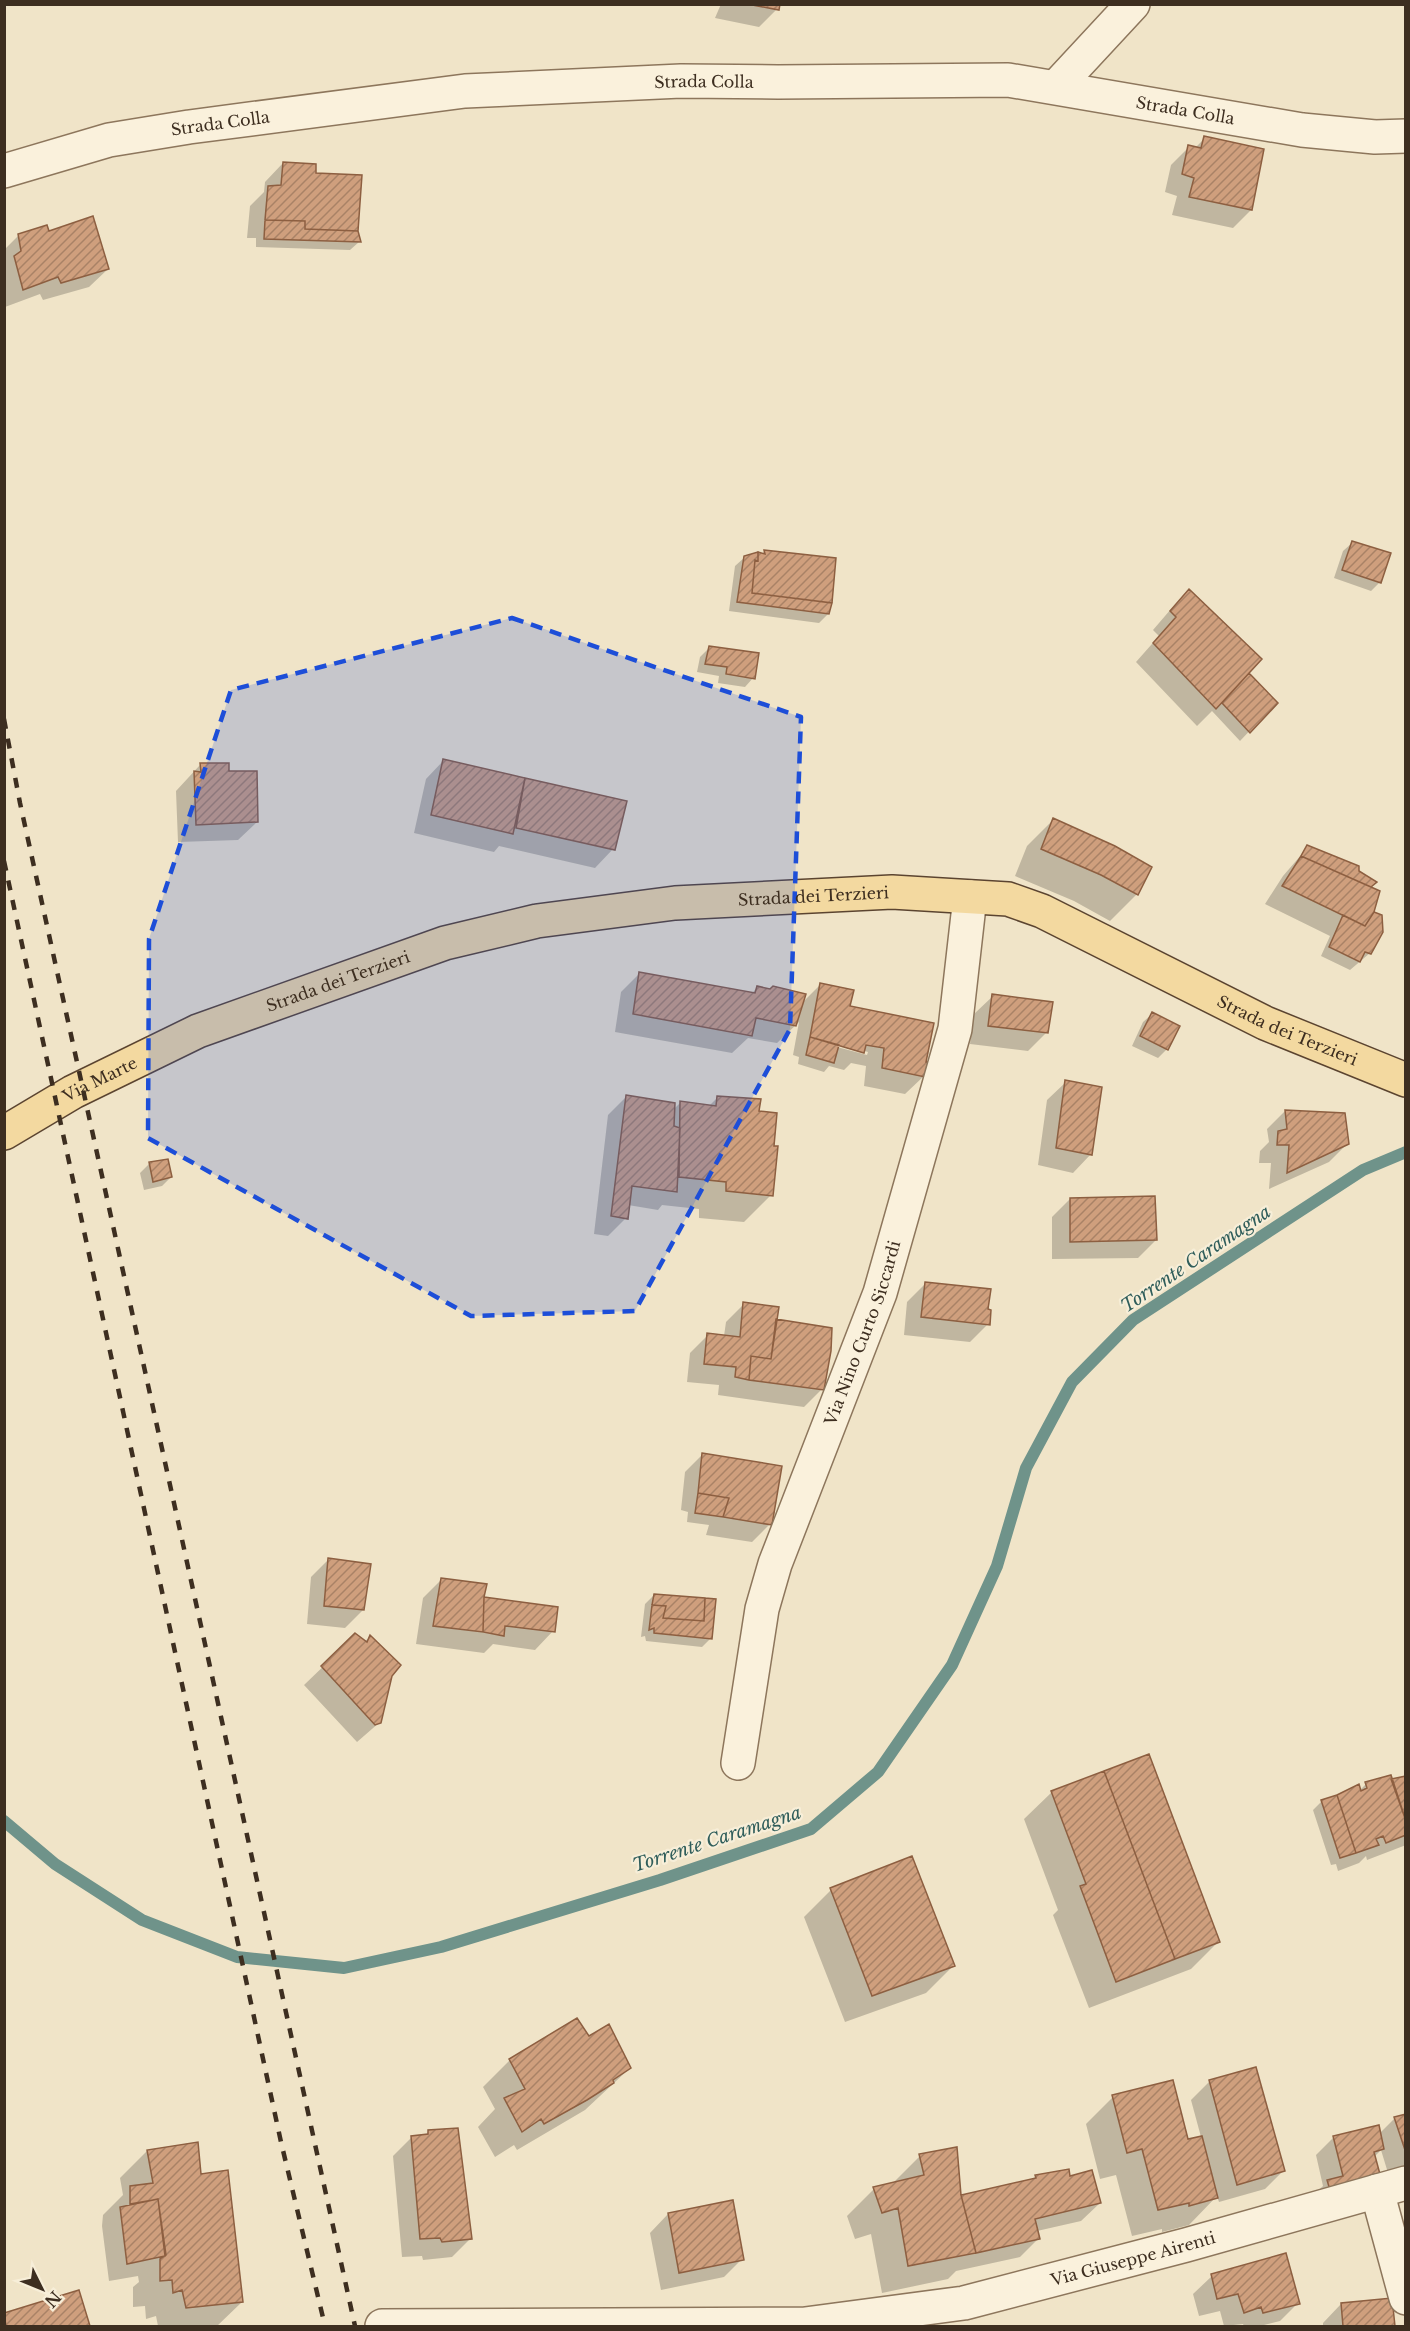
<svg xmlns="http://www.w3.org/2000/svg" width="1410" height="2331" viewBox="0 0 1410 2331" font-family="'Libre Baskerville',serif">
  <defs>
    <pattern id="building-hatch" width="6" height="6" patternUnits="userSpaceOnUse" patternTransform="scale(1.5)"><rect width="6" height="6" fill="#cf9f7d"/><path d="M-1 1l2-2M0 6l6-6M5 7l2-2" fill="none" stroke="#a98266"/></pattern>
  </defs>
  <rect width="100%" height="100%" fill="#f0e4c8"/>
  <path fill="#0003" fill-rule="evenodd" d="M721 4H778L777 9 759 27 715 18Z
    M1205 138 1251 210 1233 228 1172 215 1177 196 1165 192 1171 165 1189 147 1195 148Z
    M283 163 314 175 357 233 359 242 350 250 256 247V238H247L250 206 264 192 265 182Z
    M48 232 108 269 89 287 43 300 40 294 5 307 4 250 19 235Z
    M1352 543 1380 582 1371 591 1334 578 1343 551Z
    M764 552 834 560 828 614 819 623 729 611 735 566 745 557 762 555Z
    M1171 609 1247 674 1276 703 1240 741 1212 711 1197 726 1136 662 1159 636 1153 630Z
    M709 648 753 678 745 687 718 683 719 676 697 672 700 657Z
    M444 760 626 802 613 849 595 868 499 846 494 852 414 833 426 779Z
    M200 765 227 773 257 822 238 840 178 842 176 791Z
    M1054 819 1150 868 1137 894 1110 921 1074 901 1015 876 1027 846Z
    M1308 847 1375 882 1369 888 1372 913 1370 953 1350 970 1321 956 1330 936 1265 904 1283 876Z
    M639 974 751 994 757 988 802 1003 820 985 925 1063 924 1076 905 1094 864 1086 866 1066 851 1063 844 1070 829 1066 824 1072 798 1064 799 1057 793 1055 799 1022 777 1043 748 1038 732 1053 615 1032 621 992ZM837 1043 868 1052 867 1055 837 1047Z
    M993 996 1047 1032 1028 1051 970 1044 974 1014Z
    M1152 1014 1178 1026 1167 1049 1158 1058 1132 1046 1143 1022Z
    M1066 1082 1091 1154 1073 1173 1038 1165 1047 1100Z
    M626 1097 673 1110 681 1102 709 1106 718 1097 757 1112 771 1195 744 1222 699 1218V1209L662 1205 658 1210 628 1205 626 1218 608 1236 594 1234 608 1115Z
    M1285 1111 1347 1144 1329 1162 1269 1189 1271 1163H1259L1260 1151 1269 1142 1267 1129Z
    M167 1160 171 1177 162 1186 144 1190 140 1173 149 1164Z
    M1070 1199 1156 1240 1138 1258 1052 1259V1217Z
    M926 1283 987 1310 988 1324 970 1342 904 1335 907 1302Z
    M744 1304 774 1320 822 1389 804 1407 718 1395 719 1385 687 1382 690 1353 708 1335 724 1336 726 1322Z
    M703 1454 770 1524 752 1542 706 1535 709 1525 687 1522 688 1512 681 1510 685 1472Z
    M329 1559 363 1610 345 1628 307 1624 311 1577Z
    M441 1580 482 1598 553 1631 535 1650 493 1644 484 1653 416 1644 423 1598Z
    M654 1595 711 1638 702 1647 646 1641 645 1636 641 1637 645 1604Z
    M356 1635 364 1642 370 1637 390 1675 380 1722 357 1742 304 1685Z
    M1406 1774V1845L1367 1860 1366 1856 1359 1863 1338 1871 1336 1864 1331 1865 1313 1810 1322 1801 1359 1791 1366 1784 1401 1778Z
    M1052 1792 1218 1942 1191 1969 1089 2008 1053 1915 1058 1910 1024 1819Z
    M831 1890 953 1966 926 1993 845 2022 804 1917Z
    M576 2020 589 2038 630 2068 585 2110 517 2150 514 2145 495 2157 478 2127 495 2109 483 2087 510 2060Z
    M1255 2069 1283 2171 1265 2189 1219 2202 1217 2196 1189 2225 1162 2232V2229L1132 2236 1116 2175 1100 2179 1086 2124 1113 2097 1187 2141 1201 2137 1191 2100 1209 2082Z
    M1406 2115V2183L1392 2186 1381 2150 1374 2157 1379 2177 1309 2199 1323 2186 1316 2155 1334 2137 1379 2134 1395 2118Z
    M428 2132 470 2239 452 2257 423 2260 422 2256 402 2257 393 2156 412 2137 424 2136Z
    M147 2151 200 2175 242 2302 217 2326H158L156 2316 146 2319 145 2306 133 2307V2287L139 2282 138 2276 109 2281 102 2226 103 2215 123 2195 120 2178Z
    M920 2156 960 2197 1031 2181 1036 2176 1069 2178 1100 2203 1081 2221 1037 2231 1038 2239 1020 2257 956 2271 948 2279 882 2293 871 2234 855 2239 847 2216 874 2189 893 2183Z
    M668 2214 742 2259 724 2277 661 2290 650 2233Z
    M1212 2276 1298 2303 1280 2321 1260 2326H1244L1243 2324 1224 2326 1220 2311 1199 2316 1193 2294Z
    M78 2292 88 2326H4V2315Z
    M1391 2300 1394 2326H1323V2323L1341 2304Z"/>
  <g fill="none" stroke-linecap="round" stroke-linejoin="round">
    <path stroke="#6f938a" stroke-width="12" d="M4 1821 55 1864 142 1920 237 1957 344 1968 441 1947 660 1880 811 1829 878 1772 952 1665 997 1566 1026 1468 1072 1382 1133 1320 1363 1170 1406 1152"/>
  </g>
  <path fill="url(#building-hatch)" stroke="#8d5f41" stroke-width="1.5" d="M747 4H780L779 10Z
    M1204 136 1264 149 1252 210 1189 197 1194 178 1182 174 1188 145 1201 148Z
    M283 162 316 164V173L362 175 358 231 305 229V221L265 220 268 186 281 185Z
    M93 216 109 269 61 283 58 277 23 290 14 256 21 251 18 234 47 225 49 231Z
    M265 220 305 221V229L358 231 361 242 264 239Z
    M1352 541 1391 553 1381 583 1342 570Z
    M764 550 836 558 832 603 752 593 755 560 758 561V552L765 554Z
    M758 552V561L755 560 752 593 832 603 829 614 737 602 744 556Z
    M1189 589 1262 659 1216 709 1153 643 1176 617 1170 611Z
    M709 646 759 653 755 679 726 674 727 667 705 664Z
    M1249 673 1278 703 1250 733 1222 703Z
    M443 759 525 778 513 834 431 815Z
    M200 763H229V771H257L258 822 196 825 194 771 201 772Z
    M525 778 627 801 615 850 516 828Z
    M1053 818 1115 846 1152 867 1138 895 1101 875 1041 849Z
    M1307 845 1359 866V871L1377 882 1371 887 1301 856Z
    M1301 856 1380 891 1374 912 1365 926 1282 886Z
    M1374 912 1382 915 1383 932 1371 954 1365 952 1360 962 1329 947 1343 915 1365 926Z
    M639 972 755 993 757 986 770 989 773 986 806 994 796 1026 756 1018 752 1036 633 1014Z
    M820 983 854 990 850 1006 934 1023 926 1062H931L925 1077 882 1068 884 1048 866 1045 864 1053 810 1037Z
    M992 994 1053 1002 1048 1033 988 1026Z
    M1152 1012 1180 1026 1168 1050 1140 1036Z
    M810 1037 839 1045 834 1063 806 1055Z
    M1065 1080 1102 1087 1092 1155 1056 1148Z
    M626 1095 675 1103 674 1126 680 1128 677 1192 632 1186 628 1219 611 1216Z
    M717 1096 761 1099 759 1111 777 1113 774 1146H778L773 1196 726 1191V1182L679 1177 680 1101 716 1106Z
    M1285 1110 1345 1113 1349 1144 1287 1173 1289 1145H1277L1278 1131 1287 1129Z
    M168 1159 172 1177 153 1182 149 1162Z
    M1155 1196 1157 1240 1070 1242V1198Z
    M925 1282 991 1289 988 1309 991 1310 990 1325 921 1317Z
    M743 1302 779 1307 771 1359 751 1356 749 1380 735 1377 736 1367 704 1364 707 1333 740 1337Z
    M776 1319 832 1328 831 1351 824 1390 749 1380 751 1356 771 1359Z
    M702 1453 782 1466 772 1525 723 1517 729 1498 698 1493Z
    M698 1493 729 1498 723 1517 695 1513Z
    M328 1558 371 1564 364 1610 324 1606Z
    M441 1578 487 1584 484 1597 483 1632 433 1626Z
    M654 1594 705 1598 704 1621 663 1618 666 1606 652 1605Z
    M484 1597 558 1607 555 1632 505 1626 504 1636 483 1632Z
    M705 1598 716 1599 712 1639 654 1633V1628L649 1630 652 1605 666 1606 663 1618 704 1621Z
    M355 1633 367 1642 370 1635 401 1665 392 1676 381 1723 375 1725 321 1666Z
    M1149 1754 1220 1942 1175 1959 1104 1771Z
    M1104 1771 1175 1959 1116 1982 1080 1886 1086 1884 1051 1791Z
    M1391 1775 1406 1821V1835L1386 1843 1383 1836 1376 1839 1379 1845 1356 1853 1337 1795 1359 1784 1361 1791 1367 1788 1365 1782Z
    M1406 1776V1821L1391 1779Z
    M1337 1795 1356 1853 1340 1858 1321 1800Z
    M912 1856 955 1966 872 1996 830 1888Z
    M577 2018 589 2036 609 2024 631 2068 613 2080 614 2083 587 2100 544 2124 541 2119 522 2132 504 2098 525 2089 509 2059Z
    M1256 2067 1285 2171 1237 2185 1209 2080Z
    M1173 2080 1188 2139 1202 2136 1218 2198 1189 2206V2203L1158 2210 1142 2149 1127 2153 1112 2095Z
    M1406 2114V2153L1394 2117Z
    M1379 2125 1384 2149 1374 2152 1381 2178 1330 2190 1327 2180 1343 2176 1333 2136Z
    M458 2128 472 2239 442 2242 440 2238 420 2239 411 2136 428 2134V2130Z
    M198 2142 201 2174 228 2170 243 2302 186 2308 182 2290 173 2293 172 2280 160 2281V2259L166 2255 158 2199 130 2204V2186L153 2183 147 2150Z
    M957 2147 961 2195 976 2253 908 2266 898 2208 882 2213 873 2187 924 2175 919 2154Z
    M1069 2169 1070 2176 1092 2170 1101 2203 1035 2219 1040 2239 976 2253 961 2195 1036 2178 1035 2175Z
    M158 2199 165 2256 127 2264 120 2207Z
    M733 2200 744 2260 679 2273 668 2213Z
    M1286 2253 1300 2304 1263 2313 1261 2307 1244 2313 1238 2294 1217 2299 1211 2274Z
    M79 2290 90 2326H6L4 2313Z
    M1392 2298 1395 2326H1343L1341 2303Z"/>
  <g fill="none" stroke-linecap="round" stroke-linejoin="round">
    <g stroke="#8d765c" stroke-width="36">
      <g id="minor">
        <path d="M1056 87 1133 4"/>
        <path id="s1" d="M4 171 109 140 189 127 465 91 681 81 778 82 1008 80 1302 130 1375 137 1406 136"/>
        <path id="s2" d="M738 1763 762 1609 775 1564 880 1293 955 1029 970 897"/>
        <path d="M1377 2191 1406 2298"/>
        <path id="s3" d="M382 2326 805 2324 964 2303 1186 2245 1406 2183"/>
      </g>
    </g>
    <g stroke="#5b4430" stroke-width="36">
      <g id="major">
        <path id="s4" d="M4 1133 73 1092 198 1031 445 943 537 921 675 903 892 892 1008 899 1042 911 1265 1023 1406 1080"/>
      </g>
    </g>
    <use href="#minor" stroke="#faf1dc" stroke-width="33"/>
    <use href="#major" stroke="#f3d9a0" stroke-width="33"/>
    <path stroke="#3d2e20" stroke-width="4.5" stroke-dasharray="10 10" stroke-linecap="butt" d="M4 719 20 803 355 2326
      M4 861 281 2142 325 2326"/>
  </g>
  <path fill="#1d4ed8" fill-opacity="0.2" stroke="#1d4ed8" stroke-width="4.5" stroke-dasharray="12 8" stroke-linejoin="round" d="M512 618 801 717 790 1029 635 1311 471 1316 148 1138 149 939 231 690Z"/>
  <g text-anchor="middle" stroke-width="4.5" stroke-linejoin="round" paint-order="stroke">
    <g font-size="16" fill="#3d2e20" stroke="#f7eed8">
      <text dy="6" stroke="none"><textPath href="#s1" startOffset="708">Strada Colla</textPath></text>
      <text dy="6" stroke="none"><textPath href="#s1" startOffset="1192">Strada Colla</textPath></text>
      <text dy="6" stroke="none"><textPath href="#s1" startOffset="222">Strada Colla</textPath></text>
      <text dy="6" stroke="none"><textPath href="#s4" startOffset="854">Strada dei Terzieri</textPath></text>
      <text dy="6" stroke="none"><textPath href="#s4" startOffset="368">Strada dei Terzieri</textPath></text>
      <text dy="6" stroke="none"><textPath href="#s4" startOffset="1358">Strada dei Terzieri</textPath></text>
      <text dy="6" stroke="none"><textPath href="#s4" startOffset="110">Via Marte</textPath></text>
      <text dy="6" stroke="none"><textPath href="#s2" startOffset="450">Via Nino Curto Siccardi</textPath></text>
      <text dy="6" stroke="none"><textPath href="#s3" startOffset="758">Via Giuseppe Airenti</textPath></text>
    </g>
    <g font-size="18" font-style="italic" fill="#2f5d5a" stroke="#f7eed8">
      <text transform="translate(1196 1259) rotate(-34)" y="6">Torrente Caramagna</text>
      <text transform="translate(717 1839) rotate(-18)" y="6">Torrente Caramagna</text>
    </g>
  </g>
  <rect width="1410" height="2331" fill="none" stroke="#3d2e20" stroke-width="12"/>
  <g transform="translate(42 2289) rotate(133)" stroke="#f7eed8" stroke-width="4.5" paint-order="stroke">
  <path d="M0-4.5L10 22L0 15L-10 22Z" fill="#3d2e20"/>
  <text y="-9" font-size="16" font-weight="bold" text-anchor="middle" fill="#3d2e20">N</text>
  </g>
</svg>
